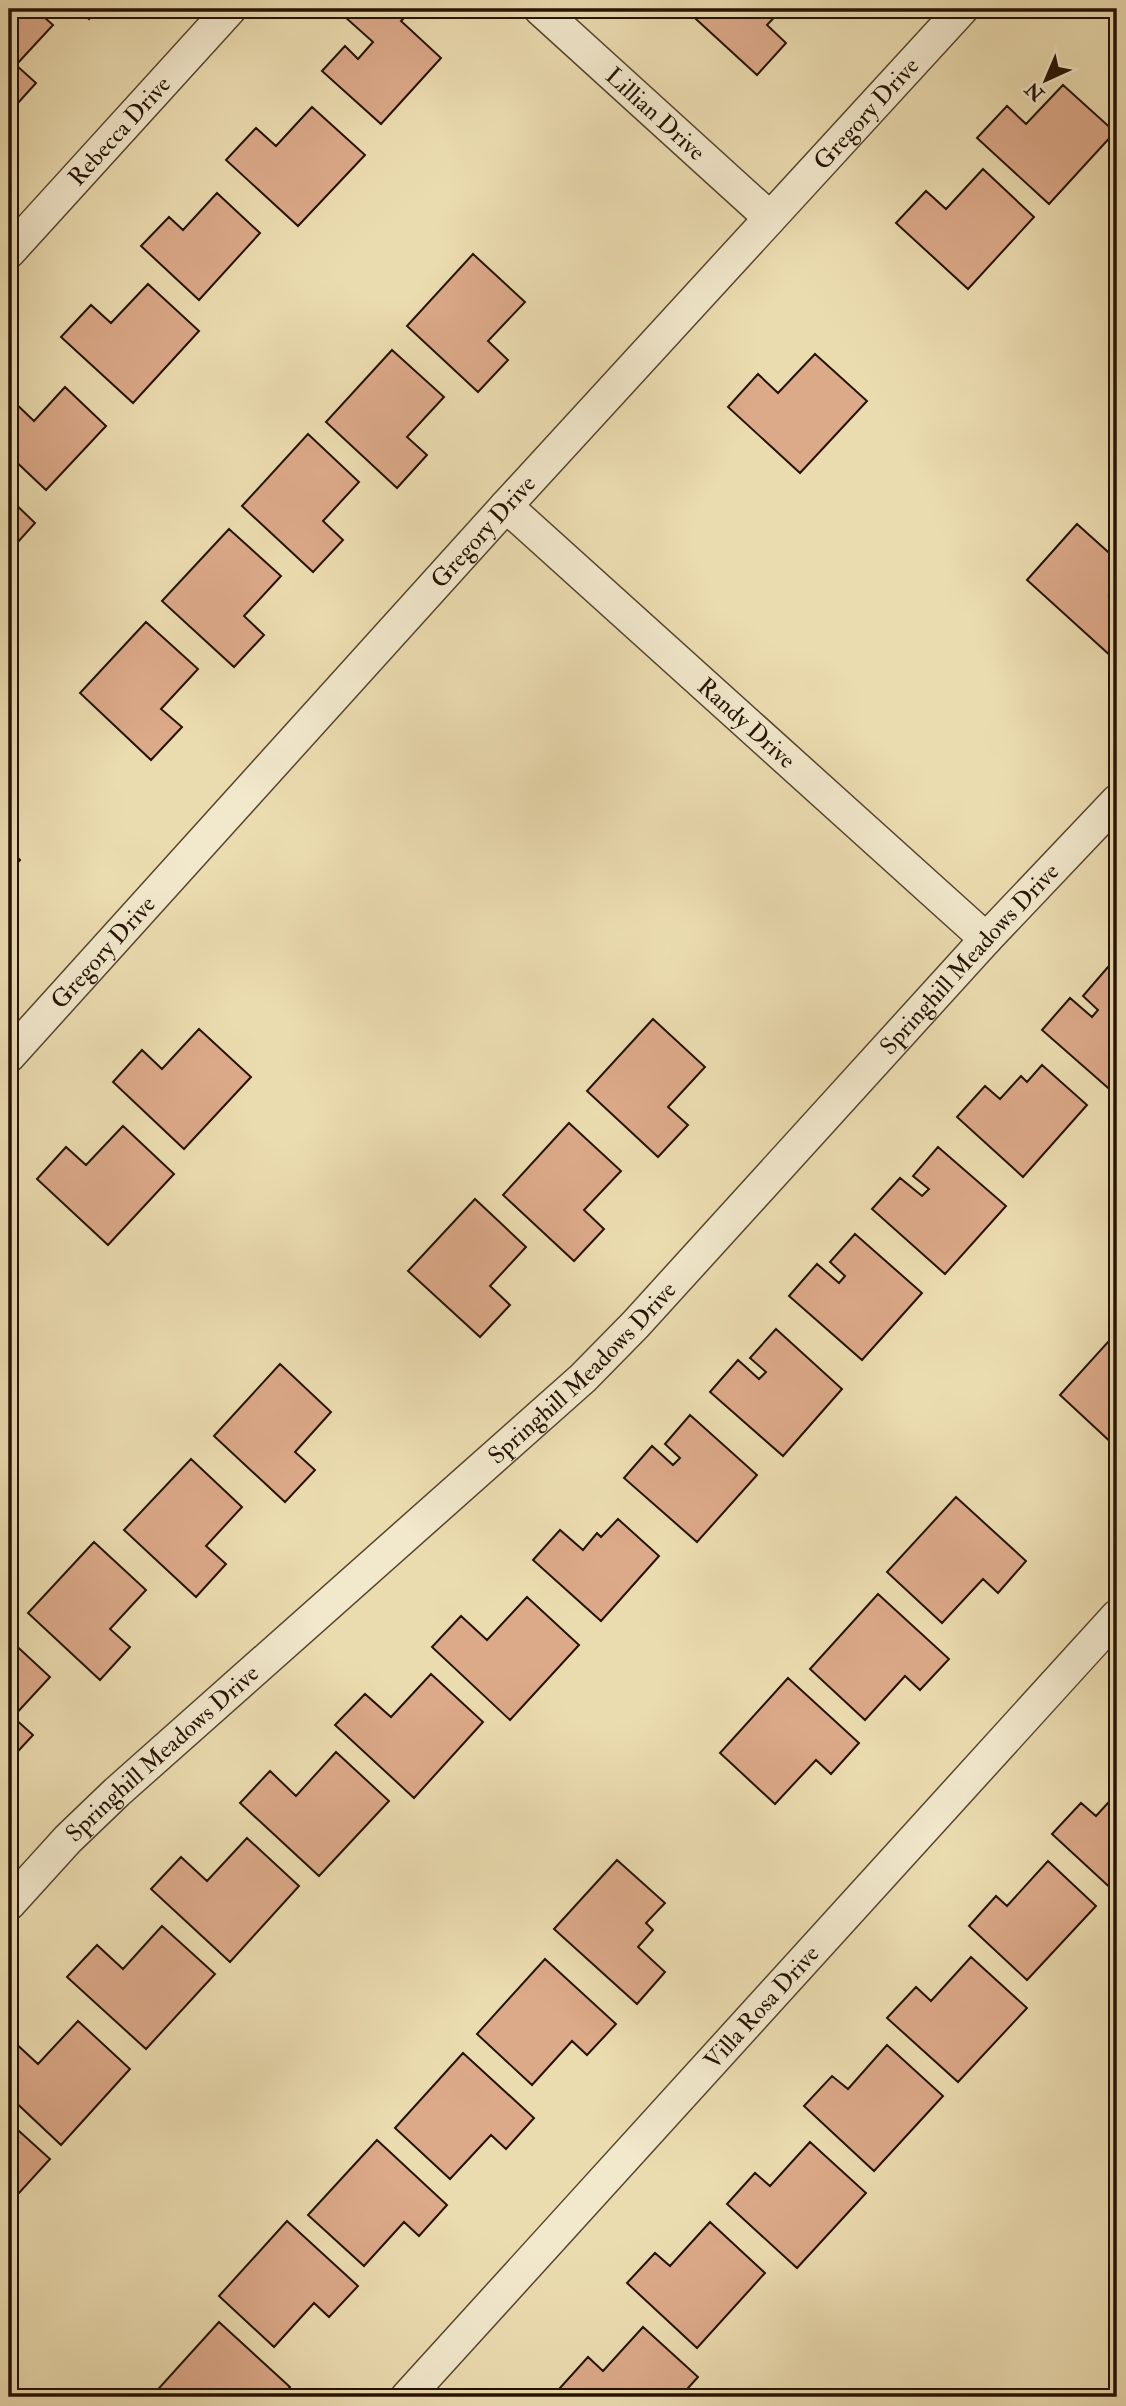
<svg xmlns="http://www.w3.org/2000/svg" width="1126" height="2406" viewBox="0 0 1126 2406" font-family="'IM FELL Double Pica',serif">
  <rect width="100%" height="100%" fill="#ebdcb0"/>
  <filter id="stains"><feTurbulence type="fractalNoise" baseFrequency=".00286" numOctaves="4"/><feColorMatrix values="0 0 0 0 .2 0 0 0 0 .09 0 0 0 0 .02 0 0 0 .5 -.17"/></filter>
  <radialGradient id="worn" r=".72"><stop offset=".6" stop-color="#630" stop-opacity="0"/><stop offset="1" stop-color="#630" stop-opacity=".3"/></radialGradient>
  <path fill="#dca989" stroke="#251303" stroke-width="2" d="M9 9H35L53 25 16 65 36 83 9 113Z
    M78 9H99L89 19Z
    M352 9H398L406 16 401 21 441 58 381 124 322 71 345 46 358 59 373 42 345 17Z
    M685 9H782L767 25 786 43 757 75Z
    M1063 85 1115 132 1049 204 977 138 1007 106 1026 124Z
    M312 107 365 155 298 226 226 160 256 128 276 146Z
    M983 169 1034 217 968 289 896 223 926 191 946 209Z
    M217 193 260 233 199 300 141 246 169 217 183 230Z
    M473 254 525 302 488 341 508 360 478 392 407 326Z
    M148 284 199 331 133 403 61 337 91 305 111 323Z
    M392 350 444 397 407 437 427 455 397 488 326 422Z
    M815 354 867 401 800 473 728 407 758 374 778 393Z
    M65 387 106 426 46 490 9 455V397L34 421Z
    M308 434 359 482 323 521 343 540 313 572 242 506Z
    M9 498 35 523 9 552Z
    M1077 524 1117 560V586L1109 596 1117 603V653L1113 658 1027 580Z
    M229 529 281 576 244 616 264 635 234 667 162 601Z
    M146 622 198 669 161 709 182 727 151 760 80 693Z
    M9 849 20 860 9 872Z
    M1108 967 1117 975V1091L1115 1094 1042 1030 1070 998 1092 1017 1098 1010 1083 996Z
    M653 1019 705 1067 668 1107 688 1125 658 1157 587 1091Z
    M199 1029 251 1077 184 1149 113 1082 142 1050 162 1069Z
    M1042 1065 1087 1105 1023 1177 957 1117 985 1086 1000 1099 1021 1076 1027 1082Z
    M569 1123 621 1171 584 1210 604 1229 574 1261 503 1195Z
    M123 1126 174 1174 108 1245 37 1179 66 1147 86 1165Z
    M938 1147 1006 1206 945 1274 872 1209 900 1178 922 1196 929 1189 913 1176Z
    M475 1199 526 1247 490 1286 510 1305 480 1337 408 1271Z
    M855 1234 922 1293 862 1360 789 1296 817 1264 839 1283 845 1276 830 1262Z
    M776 1329 842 1389 783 1456 710 1392 738 1360 759 1379 766 1372 750 1358Z
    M1117 1332V1444L1115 1446 1060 1395Z
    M280 1364 331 1412 295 1452 315 1470 285 1502 214 1436Z
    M690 1415 757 1475 697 1542 624 1478 652 1446 673 1465 680 1458 665 1444Z
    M191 1459 242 1507 206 1546 226 1564 196 1597 124 1530Z
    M956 1497 1026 1561 998 1593 983 1579 942 1623 887 1572Z
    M618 1519 659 1556 601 1621 533 1560 560 1530 583 1550 597 1533 601 1537Z
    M94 1542 146 1590 110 1629 130 1647 100 1680 28 1613Z
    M878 1594 949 1659 920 1690 905 1676 865 1720 810 1669Z
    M527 1597 579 1645 510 1720 432 1647 461 1616 487 1640Z
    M9 1639 50 1677 13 1717 33 1735 9 1761Z
    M431 1674 483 1722 414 1798 335 1725 365 1694 391 1717Z
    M788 1678 859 1743 831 1774 816 1760 775 1804 720 1753Z
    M336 1752 389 1801 319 1876 240 1803 270 1771 296 1796Z
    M1117 1793V1894L1052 1834 1081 1803 1096 1816Z
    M247 1838 299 1886 230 1962 151 1889 181 1857 207 1881Z
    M617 1860 665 1903 646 1923 653 1930 638 1947 665 1972 637 2004 554 1929Z
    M1048 1861 1096 1906 1027 1980 969 1926 996 1896 1007 1906Z
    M162 1926 215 1974 146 2049 67 1977 97 1945 123 1969Z
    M971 1957 1027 2008 958 2082 887 2018 916 1987 931 2001Z
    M545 1959 616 2024 587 2055 572 2041 532 2085 477 2034Z
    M78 2021 130 2069 61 2145 9 2096V2044L12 2040 38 2064Z
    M887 2045 943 2096 874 2171 804 2106 832 2076 848 2089Z
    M463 2053 534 2118 506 2149 491 2135 450 2179 395 2128Z
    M9 2122 50 2159 9 2204Z
    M377 2140 447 2205 419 2236 404 2222 364 2266 308 2215Z
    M810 2142 866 2193 797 2268 727 2204 755 2173 770 2186Z
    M287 2221 358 2286 329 2317 314 2303 274 2347 219 2296Z
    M710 2222 765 2273 697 2348 627 2283 655 2253 670 2266Z
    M219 2322 290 2387 280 2397H151Z
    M643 2327 698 2377 680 2397H570L560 2388 588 2357 603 2371Z"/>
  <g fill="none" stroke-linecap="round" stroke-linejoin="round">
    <g stroke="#56452e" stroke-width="35">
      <g id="minor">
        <path id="s1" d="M540 9 770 218"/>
        <path id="s2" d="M9 252 230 9"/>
        <path id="s3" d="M506 506 986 939"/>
        <path id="s4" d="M9 1056 506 506 962 9"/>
        <path id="s5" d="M9 1904 68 1839 117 1792 583 1378 636 1324 986 939 1117 801"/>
        <path id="s6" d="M407 2397 1117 1616"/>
      </g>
    </g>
    <use href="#minor" stroke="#f2e8cc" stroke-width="32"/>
  </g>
  <g text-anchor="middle" stroke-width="7" stroke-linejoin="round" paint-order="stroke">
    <g font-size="24" fill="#251303" stroke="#f2e8cc">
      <text dy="8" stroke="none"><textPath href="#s1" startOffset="156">Lillian Drive</textPath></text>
      <text dy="8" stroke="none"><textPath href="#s4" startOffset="1274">Gregory Drive</textPath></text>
      <text dy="8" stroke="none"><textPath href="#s2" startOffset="164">Rebecca Drive</textPath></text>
      <text dy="8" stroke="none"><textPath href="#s4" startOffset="707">Gregory Drive</textPath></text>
      <text dy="8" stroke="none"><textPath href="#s3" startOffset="324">Randy Drive</textPath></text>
      <text dy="8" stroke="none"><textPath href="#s4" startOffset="140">Gregory Drive</textPath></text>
      <text dy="8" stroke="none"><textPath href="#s5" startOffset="1349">Springhill Meadows Drive</textPath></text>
      <text dy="8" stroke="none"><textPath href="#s5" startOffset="782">Springhill Meadows Drive</textPath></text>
      <text dy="8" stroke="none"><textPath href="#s5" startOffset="215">Springhill Meadows Drive</textPath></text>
      <text dy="8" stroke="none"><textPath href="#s6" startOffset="527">Villa Rosa Drive</textPath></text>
    </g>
  </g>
  <rect width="1126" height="2406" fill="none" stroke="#ebdcb0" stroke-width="35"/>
  <rect x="10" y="10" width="1105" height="2385" fill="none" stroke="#251303" stroke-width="3.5"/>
  <rect x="18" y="18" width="1091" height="2371" fill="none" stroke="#251303" stroke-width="2"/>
  <g transform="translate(1046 80) rotate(224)" stroke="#f2e8cc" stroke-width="5" paint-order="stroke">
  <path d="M0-5L12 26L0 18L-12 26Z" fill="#251303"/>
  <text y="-10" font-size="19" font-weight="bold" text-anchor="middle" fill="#251303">N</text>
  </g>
  <rect width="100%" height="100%" filter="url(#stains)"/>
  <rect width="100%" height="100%" fill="url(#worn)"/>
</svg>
